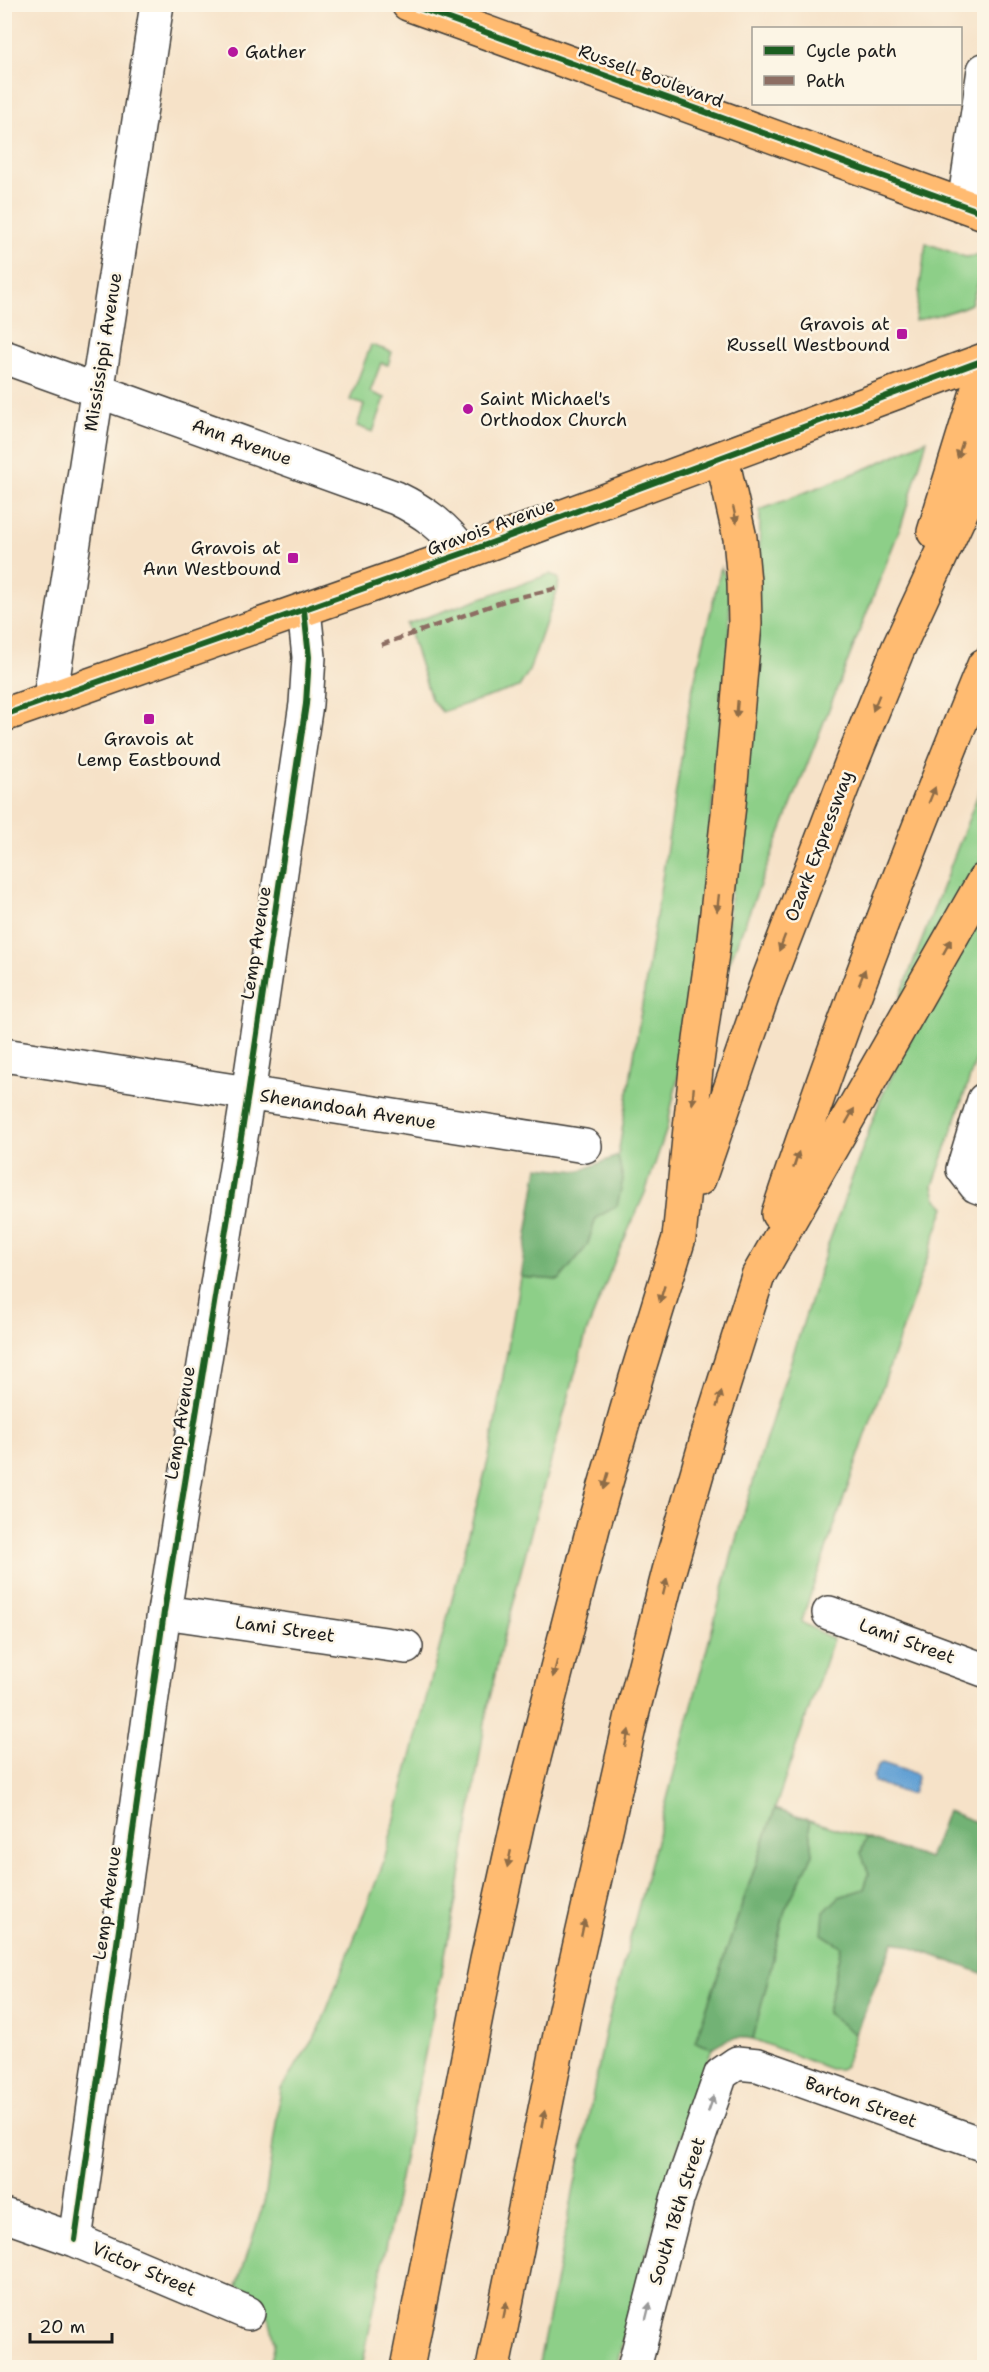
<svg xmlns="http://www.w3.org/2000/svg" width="989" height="2372" viewBox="0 0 989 2372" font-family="'Shantell Sans',sans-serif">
  <rect width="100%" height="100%" fill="#fcf5e5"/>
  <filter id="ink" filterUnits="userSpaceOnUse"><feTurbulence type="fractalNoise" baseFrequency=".0167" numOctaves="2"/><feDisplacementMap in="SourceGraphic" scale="12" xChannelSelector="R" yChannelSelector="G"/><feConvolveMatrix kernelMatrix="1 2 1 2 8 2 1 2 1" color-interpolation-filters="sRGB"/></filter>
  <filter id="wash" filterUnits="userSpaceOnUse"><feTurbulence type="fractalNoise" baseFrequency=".008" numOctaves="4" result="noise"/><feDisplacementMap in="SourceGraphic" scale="24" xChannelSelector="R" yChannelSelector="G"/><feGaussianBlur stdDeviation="1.35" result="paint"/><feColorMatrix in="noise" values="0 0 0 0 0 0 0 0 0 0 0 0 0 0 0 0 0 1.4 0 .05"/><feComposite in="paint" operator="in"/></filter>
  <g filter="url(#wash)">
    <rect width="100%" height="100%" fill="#f6e2c8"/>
    <path fill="#8dcf88" stroke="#547652" stroke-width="1.5" d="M926 243 965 257 984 255V266L971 304C953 313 934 315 915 321Z
      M371 345 392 352 388 365 381 363 370 392 385 398 373 432 357 426 364 405 350 400Z
      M927 440 902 523 723 979 759 580 760 510 870 467Z
      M721 567 730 587 729 655 686 1042 666 1131 645 1193 615 1260 587 1331 531 1532 500 1652 487 1711 457 1895 362 2367H270L275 2342 270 2321 257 2298 237 2286 265 2199 281 2089 319 2030 384 1861 489 1457 520 1277 559 1280 587 1246 596 1218 623 1180 618 1156 691 696Z
      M550 574 559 579 558 588 529 671 519 687 442 712 431 699 407 624Z
      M984 779V857L909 995 900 997Z
      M984 908V1036L933 1186 936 1198 945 1207 801 1622 833 1639 695 2042 712 2048 663 2193 616 2367 538 2368 606 2029 735 1543 765 1442 829 1242 880 1100 913 1033Z
      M809 1820 866 1838 861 1852 869 1874 864 1889 839 1897 841 1946 827 2013 855 2034 845 2066 840 2069H830L753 2039 785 1910 813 1854Z"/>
    <path fill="#72b274" stroke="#476748" stroke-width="1.5" d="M618 1156 623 1180 617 1206 596 1218 587 1246 559 1280 520 1277 538 1167 579 1171Z
      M775 1809 809 1820 813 1854 785 1910 753 2039C736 2036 726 2038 712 2048L695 2042Z
      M947 1811 984 1825V1974L894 1941 855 2034 827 2013 841 1946 822 1934 824 1912 839 1897 864 1889 869 1874 861 1853 866 1838 929 1859Z"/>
    <path fill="#63a1d4" stroke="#405e78" stroke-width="1.5" d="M882 1763 916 1774 917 1778 913 1793 908 1794 874 1782 873 1777 878 1765Z"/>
  </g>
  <g filter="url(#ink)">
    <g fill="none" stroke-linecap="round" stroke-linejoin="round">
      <g stroke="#3d3a36" stroke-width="36">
        <path id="minor" d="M964 205 984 70
          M4 357 396 498C425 512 445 527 464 553
          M50 698 157 4
          M4 1055 585 1146
          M984 1100 963 1169 976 1186 984 1189
          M164 1612 406 1647
          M829 1613 984 1670
          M4 2215 75 2240 248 2313
          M75 2240 164 1612 248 1094 306 704 309 657 304 610
          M634 2368 677 2200 721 2074 737 2063 758 2065 984 2145"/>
      </g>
      <g stroke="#3d3a36" stroke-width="36">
        <path id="major" d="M408 4 984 213
          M4 715 464 553 984 360"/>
      </g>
      <g stroke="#3d3a36" stroke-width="36">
        <path id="highway" d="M934 532 984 369
          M699 1179 764 991 853 759 898 649 984 463
          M778 1214C839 1028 910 846 984 665
          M407 2368 487 1960 519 1816 594 1524 636 1378 679 1238 696 1069 714 939 729 805 745 624 744 582 740 538 722 458
          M493 2368 565 2010 632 1715 669 1571 710 1428 758 1276 984 880"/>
      </g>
      <use href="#minor" stroke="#fff" stroke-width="33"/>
      <use href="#major" stroke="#ffbb71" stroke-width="33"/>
      <use href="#highway" stroke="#ffbb71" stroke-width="33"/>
      <path stroke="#8d6e63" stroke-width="4.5" stroke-dasharray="9 4.5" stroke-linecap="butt" d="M381 645 507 600 558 588"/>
      <g stroke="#fcf5e5" stroke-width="10">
        <path id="cycleway" d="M408 4 984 213
          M4 715 464 553 984 360
          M75 2240 164 1612 248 1094 306 704 309 657 304 610"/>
      </g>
      <use href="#cycleway" stroke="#1b5e20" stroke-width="6"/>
    </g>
    <defs><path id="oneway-solid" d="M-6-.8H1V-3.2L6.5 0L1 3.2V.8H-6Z" transform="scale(1.5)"/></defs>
    <g fill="#8e6c46">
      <use href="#oneway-solid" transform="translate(960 450) rotate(107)"/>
      <use href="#oneway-solid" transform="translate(735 515) rotate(78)"/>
      <use href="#oneway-solid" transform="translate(876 703) rotate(112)"/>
      <use href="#oneway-solid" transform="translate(737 709) rotate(95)"/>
      <use href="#oneway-solid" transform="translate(932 795) rotate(-68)"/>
      <use href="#oneway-solid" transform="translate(718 903) rotate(96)"/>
      <use href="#oneway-solid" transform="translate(782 943) rotate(111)"/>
      <use href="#oneway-solid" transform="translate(947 947) rotate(-61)"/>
      <use href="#oneway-solid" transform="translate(862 977) rotate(-69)"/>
      <use href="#oneway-solid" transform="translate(693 1096) rotate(95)"/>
      <use href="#oneway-solid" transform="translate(850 1116) rotate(-60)"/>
      <use href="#oneway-solid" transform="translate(796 1160) rotate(-72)"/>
      <use href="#oneway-solid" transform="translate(662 1294) rotate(107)"/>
      <use href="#oneway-solid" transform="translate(719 1399) rotate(-73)"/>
      <use href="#oneway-solid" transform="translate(606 1481) rotate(106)"/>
      <use href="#oneway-solid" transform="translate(665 1587) rotate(-76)"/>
      <use href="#oneway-solid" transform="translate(555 1669) rotate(105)"/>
      <use href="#oneway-solid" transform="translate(627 1738) rotate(-77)"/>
      <use href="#oneway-solid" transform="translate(509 1859) rotate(102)"/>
      <use href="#oneway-solid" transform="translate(583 1928) rotate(-78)"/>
      <use href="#oneway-solid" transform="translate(543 2119) rotate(-79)"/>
      <use href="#oneway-solid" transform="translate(505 2310) rotate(-79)"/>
    </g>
    <g fill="#999">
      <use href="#oneway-solid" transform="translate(711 2104) rotate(-71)"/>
      <use href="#oneway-solid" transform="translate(648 2311) rotate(-76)"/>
    </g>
  </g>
  <g fill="#b5179e" stroke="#fcf5e5" stroke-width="2">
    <circle cx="233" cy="52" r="6"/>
    <rect x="896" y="328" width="12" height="12" rx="3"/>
    <circle cx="468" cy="409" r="6"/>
    <rect x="287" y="552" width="12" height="12" rx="3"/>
    <rect x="143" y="713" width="12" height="12" rx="3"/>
  </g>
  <g text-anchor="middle" stroke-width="5" stroke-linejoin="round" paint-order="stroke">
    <g font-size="18" fill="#1c1c1c" stroke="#fcf5e5" text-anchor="start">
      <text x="245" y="58">Gather</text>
      <text x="890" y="330" text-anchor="end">Gravois at<tspan x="890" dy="21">Russell Westbound</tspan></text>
      <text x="480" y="405">Saint Michael's<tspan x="480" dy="21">Orthodox Church</tspan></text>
      <text x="281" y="554" text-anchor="end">Gravois at<tspan x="281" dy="21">Ann Westbound</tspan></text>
      <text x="149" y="745" text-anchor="middle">Gravois at<tspan x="149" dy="21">Lemp Eastbound</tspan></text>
    </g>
    <g font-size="18" fill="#1c1c1c" stroke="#fcf5e5">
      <text transform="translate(651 76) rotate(20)" y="6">Russell Boulevard</text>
      <text transform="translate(103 352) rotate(-81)" y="6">Mississippi Avenue</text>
      <text transform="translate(242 442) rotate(20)" y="6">Ann Avenue</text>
      <text transform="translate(491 527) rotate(-20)" y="6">Gravois Avenue</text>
      <text transform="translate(819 846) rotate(-69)" y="6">Ozark Expressway</text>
      <text transform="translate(256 943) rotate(-81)" y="6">Lemp Avenue</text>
      <text transform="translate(348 1109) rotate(9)" y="6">Shenandoah Avenue</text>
      <text transform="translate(180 1423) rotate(-81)" y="6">Lemp Avenue</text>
      <text transform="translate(285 1629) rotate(8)" y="6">Lami Street</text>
      <text transform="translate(907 1641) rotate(20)" y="6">Lami Street</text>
      <text transform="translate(107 1903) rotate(-82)" y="6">Lemp Avenue</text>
      <text transform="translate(861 2102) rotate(20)" y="6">Barton Street</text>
      <text transform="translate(677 2211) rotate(-73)" y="6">South 18th Street</text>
      <text transform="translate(144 2269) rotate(23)" y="6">Victor Street</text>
    </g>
  </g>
  <rect width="989" height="2372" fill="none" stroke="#fcf5e5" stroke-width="24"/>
  <rect x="752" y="27" width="210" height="78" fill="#fcf5e5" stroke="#a29e95" stroke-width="1.5"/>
  <rect x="764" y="46" width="30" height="9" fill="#1b5e20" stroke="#a29e95" stroke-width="1.5"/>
  <text x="806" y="57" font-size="18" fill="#1c1c1c">Cycle path</text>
  <rect x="764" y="76" width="30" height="9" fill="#8d6e63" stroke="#a29e95" stroke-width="1.5"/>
  <text x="806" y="87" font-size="18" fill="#1c1c1c">Path</text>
  <path d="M30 2333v9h82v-9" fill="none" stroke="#1c1c1c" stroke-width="3"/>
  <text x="39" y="2333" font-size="18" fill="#1c1c1c" stroke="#fcf5e5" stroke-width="4.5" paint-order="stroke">20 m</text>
</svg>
